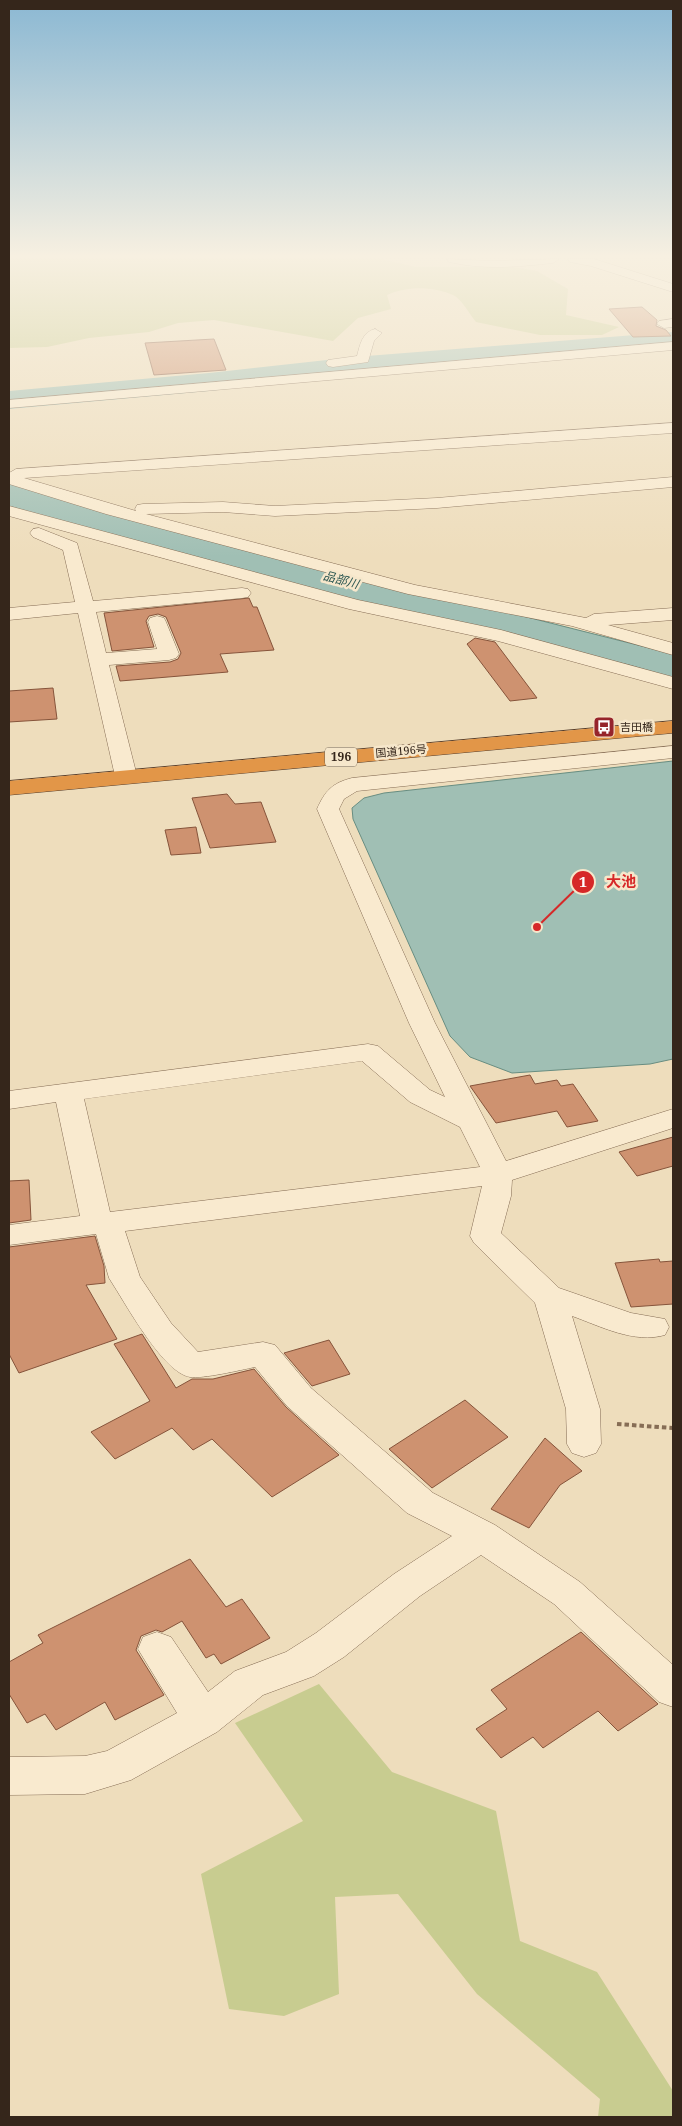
<svg xmlns="http://www.w3.org/2000/svg" width="682" height="2126" viewBox="0 0 682 2126" font-family="'Noto Serif','Noto Sans JP',serif">
  <rect width="100%" height="100%" fill="#eeddbc"/>
  <path fill="#c8cc90" d="M9 259H381L416 267H514L537 271 568 289 566 315 619 327 602 335H540L476 322C470 315 462 299 453 295 433 286 406 286 387 295L391 309 358 318 333 341 214 320 178 323 149 332 89 338 47 347 9 348Z
    M319 1684 392 1772 496 1811 520 1941 597 1972 673 2091V2117H598L600 2099 477 1994 398 1894 335 1897 339 1994 284 2016 229 2009 201 1874 303 1821 235 1723Z"/>
  <path fill="#a0bfb4" stroke="#688d81" d="M9 482 115 513 673 654V678L629 665C421 617 213 569 9 506Z
    M673 761V1059L650 1064 512 1073 470 1057 450 1036 353 819 352 808 364 798 384 793Z"/>
  <g fill="none" stroke-linecap="round" stroke-linejoin="round">
    <path fill="#a0bfb4" fill-rule="evenodd" d="M673 332V348L354 375 209 391 9 409V391L209 373 354 357Z"/>
  </g>
  <path fill="#ce9270" stroke="#86543b" d="M642 307 657 320 656 326 666 330 671 336 633 337 609 309Z
    M214 339 226 370 154 375 145 343Z
    M249 598 253 607H257L274 650 220 654 228 672 120 681 116 666 170 662 178 659 181 653 166 617 158 614 149 616 146 621 154 647 112 651 104 613Z
    M475 638 495 642 537 698 510 701 467 644Z
    M53 688 57 719 9 722V691Z
    M227 794 235 804 261 802 276 842 210 848 192 798Z
    M196 827 201 853 171 855 165 830Z
    M530 1075 535 1084 557 1080 561 1086 573 1084 598 1121 567 1127 557 1111 496 1123 470 1086Z
    M673 1137V1166L637 1176 619 1152Z
    M29 1180 31 1220 9 1223V1181Z
    M95 1236 104 1266 105 1283 86 1285 117 1339 19 1373 9 1354V1247Z
    M659 1259 660 1262 673 1261V1304L631 1307 615 1263Z
    M142 1334 176 1388 192 1379H213L254 1369 286 1407 339 1455 272 1497 212 1439 193 1450 172 1428 115 1459 91 1432 150 1401 114 1344Z
    M329 1340 350 1374 312 1386 284 1353Z
    M465 1400 508 1437 432 1488 389 1449Z
    M545 1438 582 1471 560 1485 529 1528 491 1509Z
    M190 1559 226 1607 242 1599 270 1638 221 1664 214 1654 206 1658 182 1621 162 1632 156 1630 141 1636 136 1650 164 1695 115 1720 105 1702 56 1730 45 1714 27 1723 9 1694V1662L43 1643 38 1635Z
    M581 1632 658 1704 618 1731 598 1711 543 1748 533 1737 501 1758 476 1729 507 1709 491 1690Z"/>
  <g fill="none" stroke-linecap="round" stroke-linejoin="round">
    <g stroke="#866d55" stroke-width="1">
      <path id="street" d="M447 259 490 261 559 259 553 263C517 267 484 270 449 262Z
        M568 259H594L673 284V292L591 266 570 262Z
        M673 319V327L664 328 657 324 659 321Z
        M375 329 382 333 374 341 368 362 333 367 328 366 326 363 328 360 357 356C360 345 362 332 375 329Z
        M673 342V350L9 408V400Z
        M673 423V433L24 478 136 511 135 509 137 505 143 504 223 502 275 506 437 498 673 477V487L437 508 275 516 223 512 146 514 415 585 586 618 594 614 673 608V620L608 625 673 643V655L572 626 408 594 106 514 9 484V473L16 469Z
        M9 506 358 600 501 630 673 677V689L498 641 349 609 9 516Z
        M39 528 77 543 93 601 242 588 248 589 251 593 248 597 242 598 96 612 106 653 157 649 148 622 150 618 157 616 164 618 166 622 179 654 176 658 169 660 109 665 137 776 134 781 126 783 118 781 115 776 78 613 9 620V608L75 602 63 550 33 537 30 533 33 529Z
        M673 746V758L357 791 344 799 339 809 435 1023 506 1161 673 1109V1128L512 1180 511 1196 501 1233 559 1288 631 1313 665 1319 669 1327 665 1335C634 1344 600 1326 572 1316L600 1409 601 1444 596 1453 584 1457 572 1453 567 1444 566 1409 535 1303 474 1243 470 1236 482 1186 125 1231 140 1277 171 1323 198 1352 263 1342 275 1345 311 1388 433 1493 495 1525 580 1582 673 1665V1707L659 1702 554 1604 481 1555 420 1596 344 1657 314 1676 263 1695 217 1732 131 1780 85 1794 9 1795V1757L85 1756 107 1751 177 1713 138 1649 143 1637 157 1632 171 1637 208 1692 235 1671 286 1652 316 1633 394 1574 452 1536 407 1513 287 1406 255 1367C241 1370 202 1379 190 1377 164 1373 128 1308 114 1286L109 1278 96 1234 9 1245V1225L80 1216 56 1102 9 1109V1091L368 1044 378 1046 430 1090 445 1097 409 1023 317 809C325 791 332 783 352 778ZM362 1061 410 1102 460 1127 480 1167 110 1212 84 1099Z"/>
    </g>
    <g stroke="#533b2a" stroke-width="1">
      <path id="highway" d="M673 721V733L9 795V781Z"/>
    </g>
    <path stroke="#866d55" stroke-width="4" stroke-dasharray="4.5 3" stroke-linecap="butt" d="M617 1424 673 1428"/>
    <use href="#street" fill="#f9eacf" fill-rule="evenodd"/>
    <use href="#highway" fill="#e29648" fill-rule="evenodd"/>
  </g>
  <linearGradient id="sky" x2="0" y2="1"><stop stop-color="#8bb8d3"/><stop offset="0.46" stop-color="#f7f0e1"/><stop offset="1" stop-color="#f7f0e1" stop-opacity="0"/></linearGradient>
  <rect width="682" height="557" fill="url(#sky)"/>
  <defs>
    <g id="bus-square" transform="scale(1.125)"><rect x="-9" y="-9" width="18" height="18" rx="4" fill="#96242b" stroke="#f6e7cb"/><path d="M-5-6H5V4H4V6H2V4H-2V6H-4V4H-5ZM-3.5-4V0h7V-4ZM-3.5 1.2v1.5H-2V1.2ZM2 1.2v1.5H3.5V1.2Z" fill="#fff"/></g>
  </defs>
  <g fill-rule="evenodd">
    <use href="#bus-square" x="604" y="727"/>
  </g>
  <g text-anchor="middle" stroke-width="5" stroke-linejoin="round" paint-order="stroke">
    <g font-size="11" fill="#35261b" stroke="#f6e7cb" text-anchor="start">
      <text x="620" y="731">吉田橋</text>
    </g>
    <g font-size="11" fill="#35261b" stroke="#f6e7cb">
      <text transform="translate(401 751) rotate(-5)" y="4">国道196号</text>
    </g>
    <g font-size="12" font-style="italic" fill="#295550" stroke="#f6e7cb">
      <text transform="translate(341 580) rotate(15)" y="4">品部川</text>
    </g>
    <rect fill="#f6e7cb" stroke="#6f6050" stroke-width="1" x="325" y="747.5" width="32" height="19" rx="4"/>
    <g font-size="12" font-weight="bold" fill="#35261b">
      <text x="341" y="761">196</text>
    </g>
  </g>
  <path fill="none" stroke="#d62828" stroke-width="2" d="M537 927L583 882"/>
  <g fill="#d62828" stroke="#f6e7cb" stroke-width="2">
    <circle cx="537" cy="927" r="5"/>
    <circle cx="583" cy="882" r="12"/>
  </g>
  <g font-size="15" text-anchor="middle" font-weight="bold" fill="#fff">
    <text x="583" y="887">1</text>
  </g>
  <g font-size="15" text-anchor="middle" font-weight="bold" fill="#d62828" stroke="#f6e7cb" stroke-width="5" stroke-linejoin="round" paint-order="stroke">
    <text x="621" y="887">大池</text>
  </g>
  <rect width="682" height="2126" fill="none" stroke="#35261b" stroke-width="20"/>
</svg>
